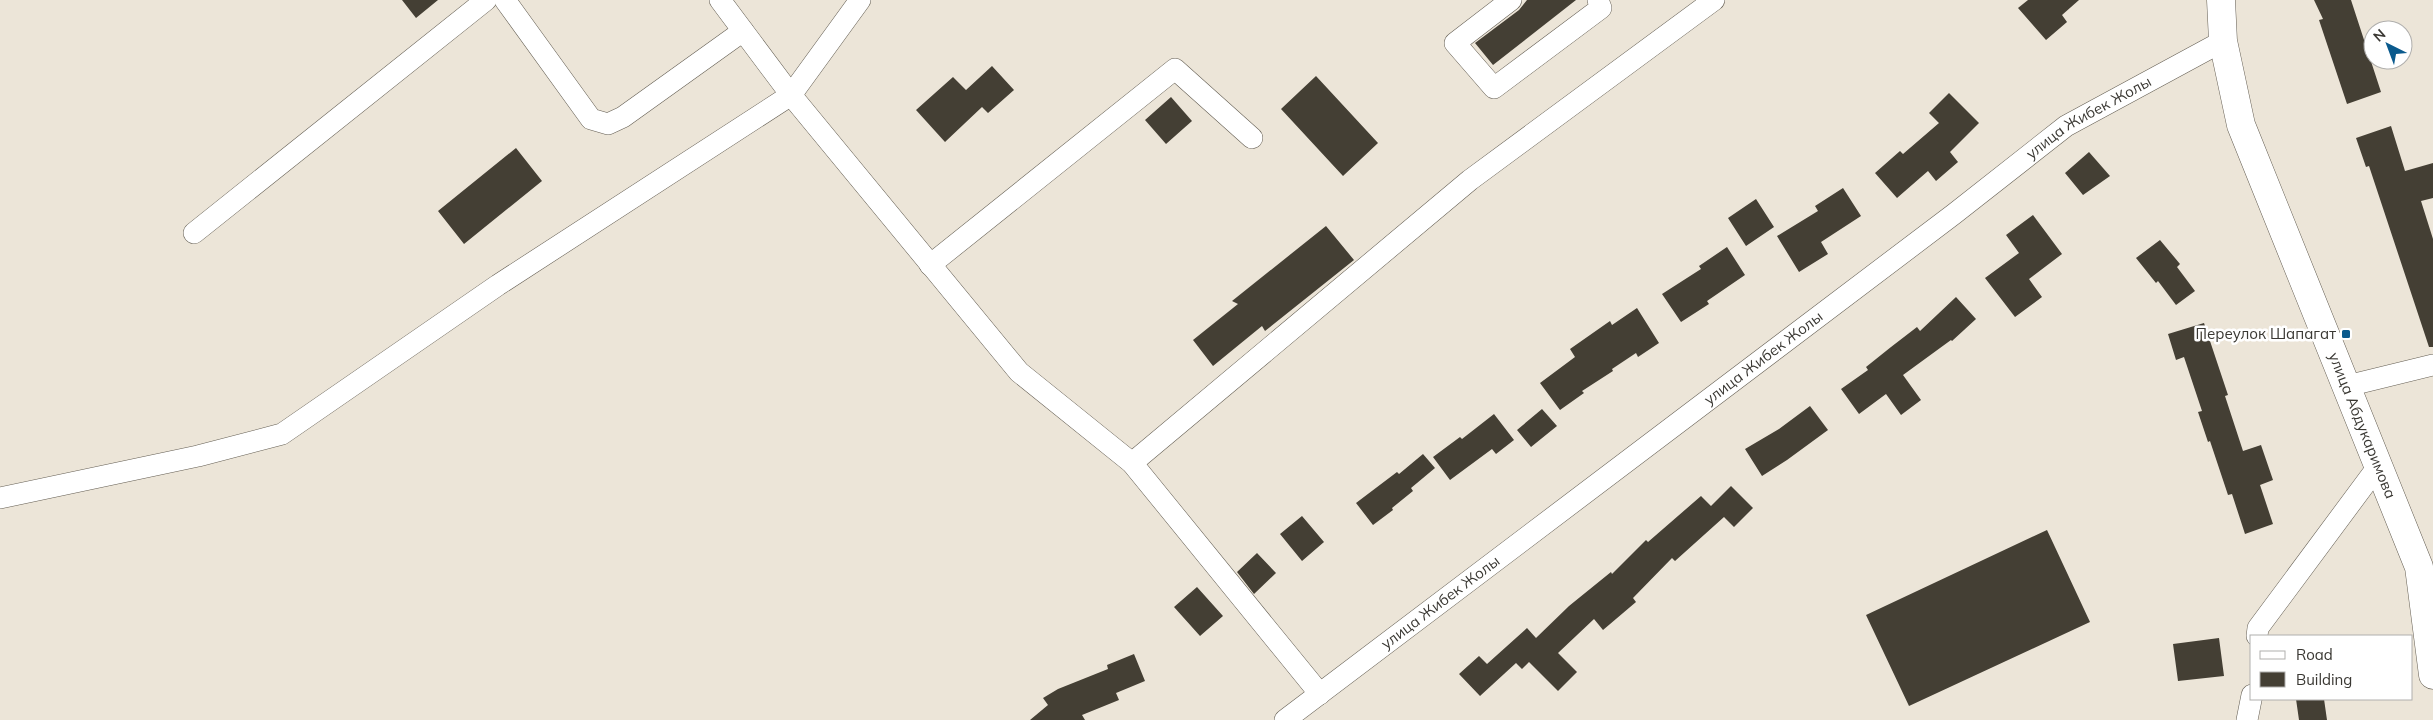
<svg xmlns="http://www.w3.org/2000/svg" width="2433" height="720" viewBox="0 0 2433 720" font-family="Mulish,sans-serif">
  <rect width="100%" height="100%" fill="#ece5d8"/>
  <path fill="#443f34" d="M402 0H438L416 18Z
    M1527 0H1576L1493 65 1475 43 1519 10Z
    M2028 0H2079L2062 15 2067 22 2046 40 2018 8Z
    M2314 0H2351L2381 92 2347 104 2319 20 2323 19Z
    M992 66 1014 90 988 113 982 107 945 142 916 110 953 77 966 90Z
    M1316 76 1378 143 1343 176 1281 109Z
    M1949 93 1979 123 1950 152 1958 162 1936 181 1928 171 1897 198 1875 173 1900 151 1903 154 1939 123 1929 113Z
    M1171 97 1192 121 1166 144 1145 120Z
    M2391 126 2405 171 2433 163V198L2421 201 2433 239V347H2429L2369 166 2366 167 2356 138Z
    M516 148 542 181 464 244 438 211Z
    M2089 152 2110 176 2083 195 2065 173Z
    M1843 188 1861 216 1821 242 1828 254 1799 272 1777 236 1818 211 1815 206Z
    M1756 199 1774 227 1746 246 1728 218Z
    M2033 215 2062 254 2029 279 2042 297 2015 317 1985 278 2019 253 2006 235Z
    M1326 226 1354 260 1265 331 1262 326 1213 366 1193 340 1238 304 1232 301Z
    M2160 240 2180 264 2177 267 2195 291 2176 305 2158 281 2156 283 2136 258Z
    M1727 247 1745 275 1707 301 1709 304 1681 322 1662 294 1701 269 1699 266Z
    M1956 297 1976 319 1952 341 1951 340 1903 375 1921 400 1901 415 1886 394 1859 414 1841 389 1868 370 1866 367 1891 347 1917 327 1920 331Z
    M1637 308 1659 343 1638 357 1636 353 1612 369 1613 371 1582 391 1584 393 1560 410 1540 383 1575 357 1570 349 1610 321 1612 325Z
    M2204 323 2228 395 2225 396 2243 451 2261 445 2273 480 2260 485 2273 524 2245 534 2232 494 2228 495 2210 441 2208 442 2198 412 2202 411 2184 357 2176 360 2168 334Z
    M1810 406 1828 430 1787 460 1762 476 1745 449 1779 429Z
    M1542 409 1557 426 1531 447 1517 430Z
    M1494 414 1514 440 1496 454 1492 449 1450 480 1433 457 1460 437 1462 439Z
    M1423 454 1435 468 1411 488 1413 491 1392 508 1393 510 1373 525 1356 503 1397 472 1399 474Z
    M1731 486 1753 508 1734 527 1724 517 1675 561 1672 558 1633 598 1636 602 1603 630 1594 619 1558 653 1577 672 1558 691 1529 662 1522 669 1516 663 1480 696 1459 674 1479 656 1487 664 1527 628 1536 638 1569 606 1611 572 1612 574 1646 540 1648 542 1701 496 1711 506Z
    M1302 516 1324 542 1302 561 1280 534Z
    M2047 530 2090 622 1909 706 1866 615Z
    M1257 553 1276 573 1254 594 1237 572Z
    M1197 587 1223 616 1200 636 1174 607Z
    M2219 638 2224 676 2178 681 2173 644Z
    M1134 654 1145 681 1116 693 1119 700 1082 715 1085 720H1030L1048 705 1043 698 1058 689 1108 669 1107 665Z
    M2296 699H2324L2327 720H2299Z"/>
  <g fill="none" stroke-linecap="round" stroke-linejoin="round">
    <g stroke="#645e53" stroke-width="22">
      <g id="minor">
        <path d="M505 0 591 119 608 124 623 117 743 31"/>
        <path d="M720 0 791 95 1019 372 1132 463 1320 694"/>
        <path d="M1511 0 1455 43 1494 88 1601 8 1598 0"/>
        <path d="M194 233 486 0"/>
        <path d="M930 265 1175 69 1252 138"/>
        <path d="M2347 386 2433 365"/>
        <path d="M1132 463 1470 180 1714 0"/>
        <path d="M0 498 198 456 282 434 498 285 791 95 860 0"/>
        <path d="M2257 636 2258 628 2379 465"/>
        <path id="s1" d="M1285 720 1954 214 2066 126 2223 41"/>
        <path d="M2247 720 2252 695"/>
      </g>
    </g>
    <g stroke="#645e53" stroke-width="29">
      <g id="major">
        <path id="s2" d="M2221 0 2223 41 2241 125 2419 567 2433 675"/>
      </g>
    </g>
    <use href="#minor" stroke="#fff" stroke-width="21"/>
    <use href="#major" stroke="#fff" stroke-width="28"/>
  </g>
  <rect fill="#0a5a8d" stroke="#fff" stroke-width="2" x="2341" y="329" width="10" height="10" rx="2.5"/>
  <g text-anchor="middle" stroke-width="5" stroke-linejoin="round" paint-order="stroke">
    <g font-size="15" fill="#3a3833" stroke="#fff">
      <text dy="5" stroke="none"><textPath href="#s1" startOffset="1005">улица Жибек Жолы</textPath></text>
      <text dy="5" stroke="none"><textPath href="#s1" startOffset="600">улица Жибек Жолы</textPath></text>
      <text dy="5" stroke="none"><textPath href="#s2" startOffset="451">улица Абдукаримова</textPath></text>
      <text dy="5" stroke="none"><textPath href="#s1" startOffset="195">улица Жибек Жолы</textPath></text>
    </g>
    <g font-size="15" fill="#3a3833" stroke="#fff" text-anchor="end">
      <text x="2336" y="339">Переулок Шапагат</text>
    </g>
  </g>
  <rect x="2250" y="635" width="162" height="65" fill="#ffffff" stroke="#b0afad"/>
  <rect x="2260" y="651" width="25" height="8" fill="#ffffff" stroke="#b0afad"/>
  <text x="2296" y="660" font-size="15" fill="#3a3833">Road</text>
  <rect x="2260" y="672" width="25" height="15" fill="#443f34" stroke="#b0afad"/>
  <text x="2296" y="685" font-size="15" fill="#3a3833">Building</text>
  <g transform="translate(2388 45) rotate(318)"><circle r="24" fill="#ffffff" stroke="#b0afad"/>
  <path d="M0-4L9 19L0 12L-9 19Z" fill="#0a5a8d"/>
  <text y="-8" font-size="14" font-weight="bold" text-anchor="middle" fill="#3a3833">N</text>
  </g>
</svg>
